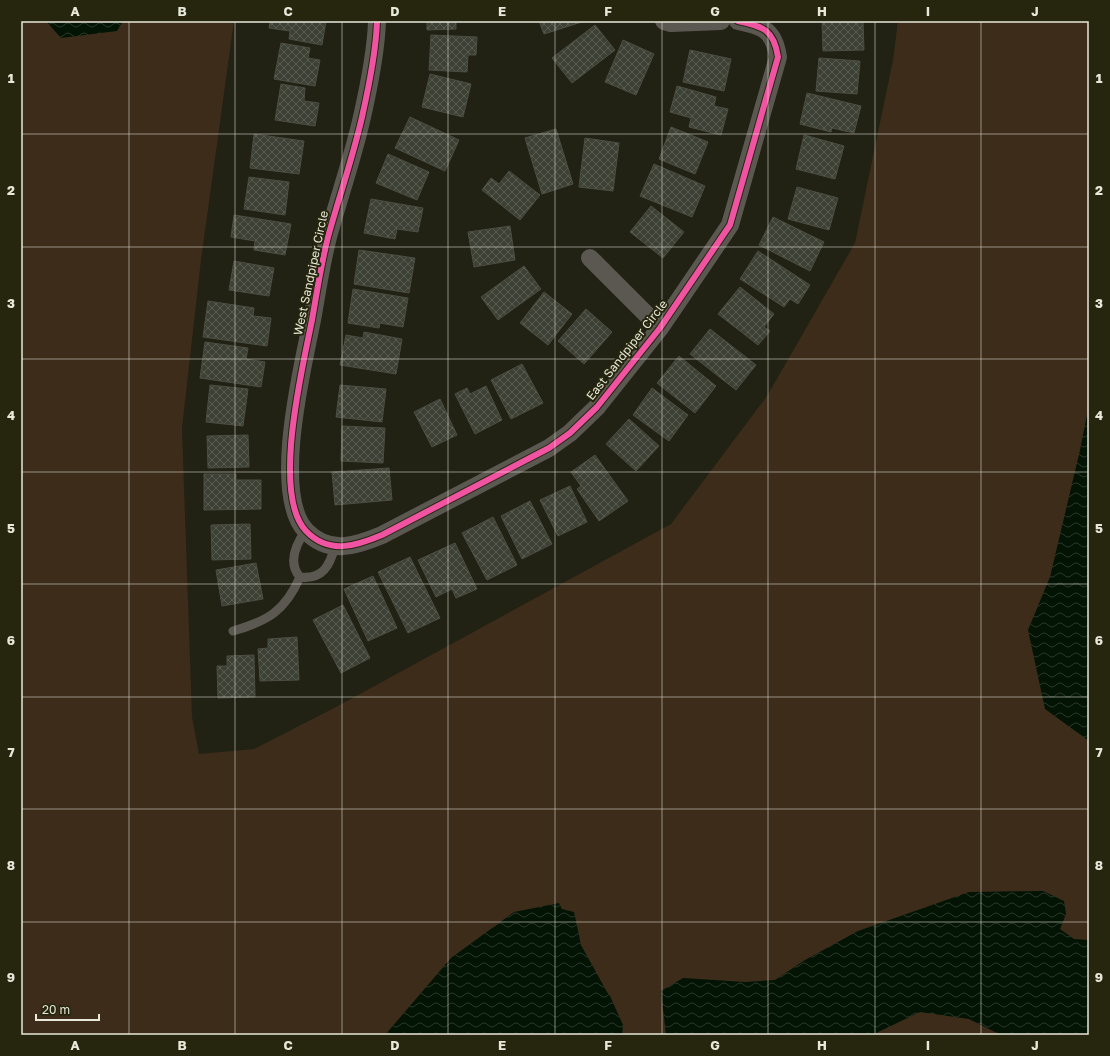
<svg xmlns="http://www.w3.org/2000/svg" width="1110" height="1056" viewBox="0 0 1110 1056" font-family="'Golos Text',sans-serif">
  <defs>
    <pattern id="water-waves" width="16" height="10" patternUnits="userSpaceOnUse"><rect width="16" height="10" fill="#031404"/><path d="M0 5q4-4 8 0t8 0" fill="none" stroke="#283628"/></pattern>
    <pattern id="building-cross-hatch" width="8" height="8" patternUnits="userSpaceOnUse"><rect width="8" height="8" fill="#3d4034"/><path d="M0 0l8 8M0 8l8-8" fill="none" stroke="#595c51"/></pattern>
  </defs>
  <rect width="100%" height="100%" fill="#212114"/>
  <path fill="#3c2c19" d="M21 21H234L201 260 182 428 192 717 199 754 254 749 336 707 671 524 767 396 855 243 893 60 898 21H1089V1035H21Z"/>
  <path fill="url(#water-waves)" d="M46 21H123L117 31 61 38Z
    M1089 405V741L1045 709 1028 630 1050 577 1080 450Z
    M1043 891 1064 901 1066 914 1060 929 1074 939 1089 940V1035H1001L969 1019 920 1012 872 1035H666L661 991 683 978 745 982 775 980 805 960 858 931 969 892Z
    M559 903 562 909 574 912 581 945 607 992 610 996 623 1025 622 1035H385L451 958 514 912Z"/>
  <path fill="url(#building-cross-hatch)" stroke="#4c4e43" d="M270 21H326L322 45 289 39 290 31 269 28Z
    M427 21H456V29L427 30Z
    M539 21H585L544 34Z
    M822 21H863L864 50 823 51Z
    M595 25 615 50 572 83 552 58Z
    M431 35 477 37 476 55H468L467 72 429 70Z
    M623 40 654 54 636 95 605 82Z
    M281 43 310 48 308 58 320 60 315 86 274 79Z
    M690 50 731 59 724 91 683 82Z
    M819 58 860 61 857 94 816 91Z
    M430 74 471 84 463 117 422 107Z
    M281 84 305 88 304 101 319 103 315 126 275 120Z
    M677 86 716 97 714 106 728 109 721 135 689 127 691 118 670 112Z
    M807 93 861 106 854 133 832 128 831 132 800 124Z
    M410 117 459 140 445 171 395 148Z
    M671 127 708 142 695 174 659 159Z
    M556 129 573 184 542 194 525 138Z
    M254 134 304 141 299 174 250 168Z
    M804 135 844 146 835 179 796 169Z
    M585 138 619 143 613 191 579 187Z
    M388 154 429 172 417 200 376 183Z
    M654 164 705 186 692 217 640 196Z
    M509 171 540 195 520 220 482 190 491 178 499 184Z
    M249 177 289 182 285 215 244 209Z
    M797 187 838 198 829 230 788 219Z
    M371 199 423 208 418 232 397 229 395 239 364 233Z
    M651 206 684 232 663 258 630 232Z
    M234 215 291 224 285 255 254 250 255 241 231 237Z
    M773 217 824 242 810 271 759 245Z
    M510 226 515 260 474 267 468 232Z
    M359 250 415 258 409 293 354 284Z
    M758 251 810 285 798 304 790 299 784 307 740 279Z
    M234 261 274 268 269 296 229 290Z
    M524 266 541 289 498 320 481 297Z
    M740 287 774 314 764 327 770 331 758 345 718 314Z
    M353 289 408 298 403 327 380 323 379 328 348 323Z
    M544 292 572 314 548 345 520 323Z
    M208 301 254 308 253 316 271 318 267 346 203 337Z
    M586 309 612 332 584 364 558 341Z
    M710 329 756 365 736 390 690 354Z
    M364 332 402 339 396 374 340 365 346 335 363 338Z
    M205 342 248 348 246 359 265 362 261 387 200 378Z
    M679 356 716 386 695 413 657 383Z
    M522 364 543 403 511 419 491 380Z
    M210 385 248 389 243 426 206 422Z
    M340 385 386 389 382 422 336 417Z
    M486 386 502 420 475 434 455 394 467 388 470 394Z
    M652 388 688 415 669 441 633 415Z
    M440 399 457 435 432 447 414 412Z
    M629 419 659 446 636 471 606 444Z
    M342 426 385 428 383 463 341 461Z
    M248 435 249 467 208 468 207 436Z
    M595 455 628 501 599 521 577 489 581 486 571 472Z
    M389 468 392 500 335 505 332 472Z
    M204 474H236V480H261V509L204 510Z
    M570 486 587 522 558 536 540 500Z
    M530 501 552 544 522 559 501 516Z
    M493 517 517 565 487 580 462 533Z
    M250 524 251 559 212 560 211 525Z
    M455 543 477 589 456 598 452 589 436 597 418 560Z
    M410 557 440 618 408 633 378 572Z
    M256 563 263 599 222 606 216 570Z
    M373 576 397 628 368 641 344 589Z
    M343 605 370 658 341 673 313 620Z
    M297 637 299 680 260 681 258 649 268 648V639Z
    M254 655 255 697 218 698 217 666H227V656Z"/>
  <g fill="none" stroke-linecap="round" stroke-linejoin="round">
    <path stroke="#5b5851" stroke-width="9" d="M306 530C296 544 287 562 300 577 323 580 330 565 335 546
      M233 631C268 621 285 611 300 577"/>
    <path stroke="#5b5851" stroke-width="18" d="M377 21C376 53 369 86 362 117 353 157 339 197 328 237 321 264 317 292 312 320 303 366 271 494 306 531 329 555 356 546 382 535L549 448 570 433 597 407 660 328 730 225 778 57C774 30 763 26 738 21
      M664 21 671 23 721 21
      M590 258 660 328"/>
    <g stroke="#26260f" stroke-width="8">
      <path id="cycleway" d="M377 21C376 53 369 86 362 117 353 157 339 197 328 237 321 264 317 292 312 320 303 366 271 494 306 531 329 555 356 546 382 535L549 448 570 433 597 407 660 328 730 225 778 57C774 30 763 26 738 21"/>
    </g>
    <use href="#cycleway" stroke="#f153a3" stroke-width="6"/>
  </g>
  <path fill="none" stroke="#e8e8da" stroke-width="1" stroke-opacity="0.55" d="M129 21V1035M235 21V1035M342 21V1035M448 21V1035M555 21V1035M662 21V1035M768 21V1035M875 21V1035M981 21V1035M21 134H1089M21 247H1089M21 359H1089M21 472H1089M21 584H1089M21 697H1089M21 809H1089M21 922H1089"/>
  <g text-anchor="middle" stroke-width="4" stroke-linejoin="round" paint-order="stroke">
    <g font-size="12" fill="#e8e8da" stroke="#26260f">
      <text transform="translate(311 273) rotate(-78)" y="4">West Sandpiper Circle</text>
      <text transform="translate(627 350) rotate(-52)" y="4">East Sandpiper Circle</text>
    </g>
  </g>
  <rect width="1110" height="1056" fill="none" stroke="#26260f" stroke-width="44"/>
  <path d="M36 1014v6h63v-6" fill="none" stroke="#e8e8da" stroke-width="2"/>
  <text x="42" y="1014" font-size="12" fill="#e8e8da" stroke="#26260f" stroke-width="3" paint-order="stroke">20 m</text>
  <rect x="22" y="22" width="1066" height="1012" fill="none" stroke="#e8e8da" stroke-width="1.5"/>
  <g font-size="13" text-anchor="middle" font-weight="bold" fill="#e8e8da">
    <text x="75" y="16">A</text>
    <text x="182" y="16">B</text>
    <text x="288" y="16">C</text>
    <text x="395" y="16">D</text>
    <text x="502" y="16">E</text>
    <text x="608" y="16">F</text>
    <text x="715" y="16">G</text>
    <text x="822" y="16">H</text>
    <text x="928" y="16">I</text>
    <text x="1035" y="16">J</text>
    <text x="11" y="83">1</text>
    <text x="1099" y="83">1</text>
    <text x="11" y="195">2</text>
    <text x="1099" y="195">2</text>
    <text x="11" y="308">3</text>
    <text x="1099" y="308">3</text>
    <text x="11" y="420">4</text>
    <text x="1099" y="420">4</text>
    <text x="11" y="533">5</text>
    <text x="1099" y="533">5</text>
    <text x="11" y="645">6</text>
    <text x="1099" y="645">6</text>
    <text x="11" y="757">7</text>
    <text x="1099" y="757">7</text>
    <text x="11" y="870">8</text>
    <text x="1099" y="870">8</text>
    <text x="11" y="982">9</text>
    <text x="1099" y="982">9</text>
    <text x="75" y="1050">A</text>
    <text x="182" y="1050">B</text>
    <text x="288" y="1050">C</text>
    <text x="395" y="1050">D</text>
    <text x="502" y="1050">E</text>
    <text x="608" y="1050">F</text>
    <text x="715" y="1050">G</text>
    <text x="822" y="1050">H</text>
    <text x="928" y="1050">I</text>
    <text x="1035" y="1050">J</text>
  </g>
</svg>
